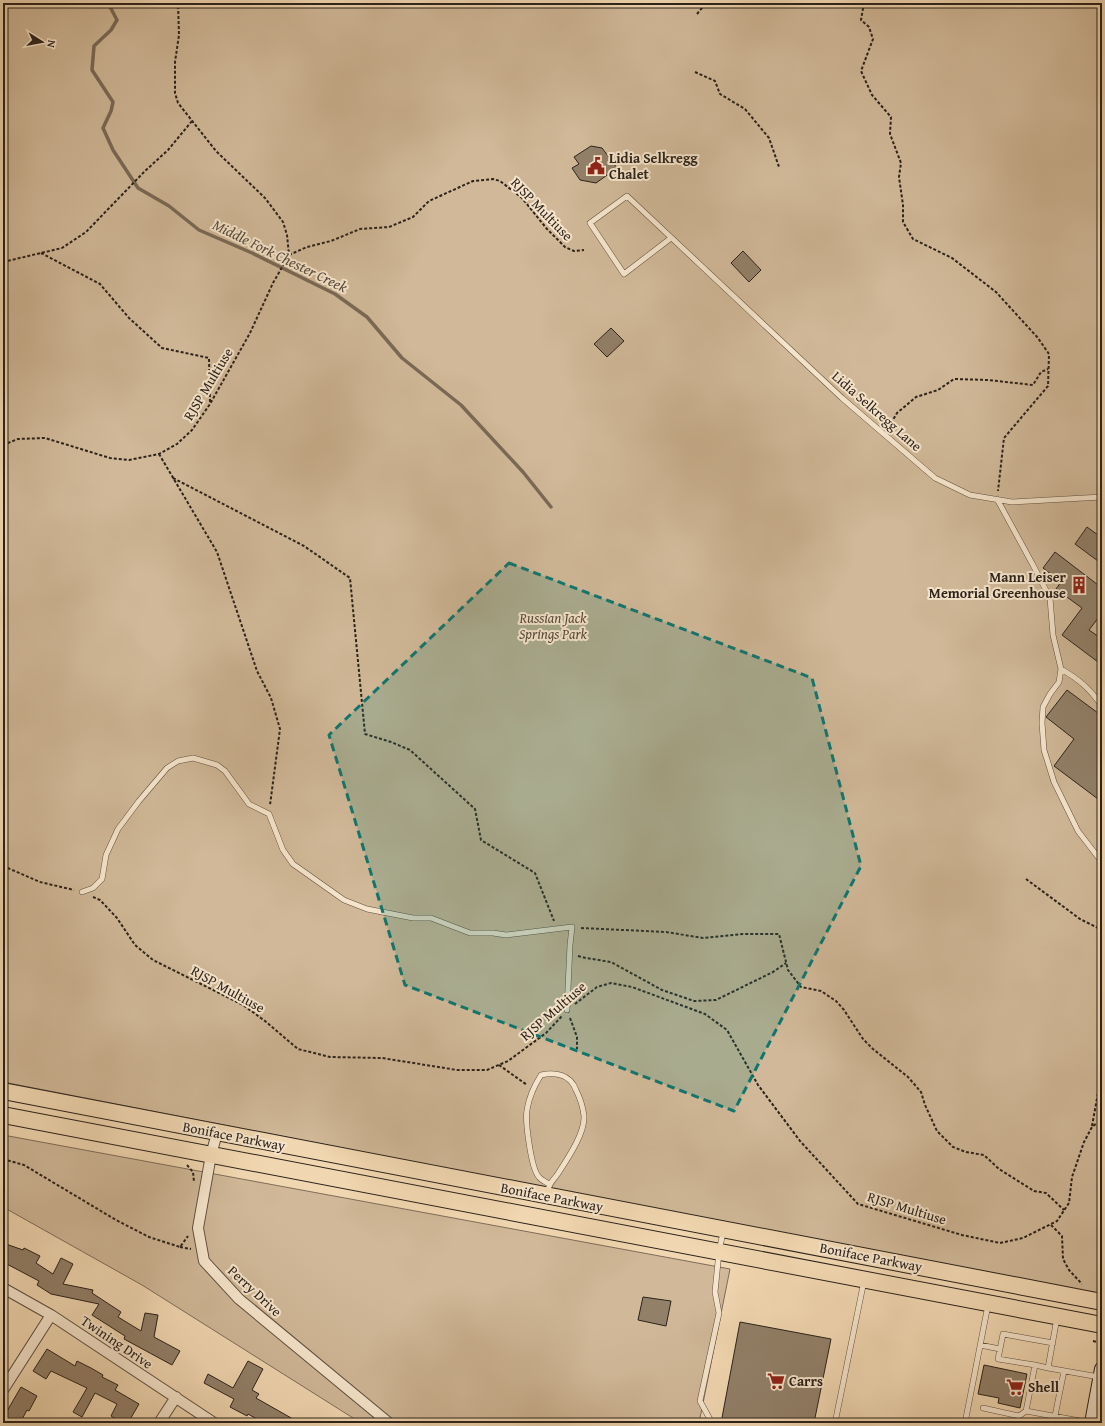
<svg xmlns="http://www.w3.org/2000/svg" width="1105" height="1426" viewBox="0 0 1105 1426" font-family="'Gentium Book Plus',serif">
  <rect width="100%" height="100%" fill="#f1d7b1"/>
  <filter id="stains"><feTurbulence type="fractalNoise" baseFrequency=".005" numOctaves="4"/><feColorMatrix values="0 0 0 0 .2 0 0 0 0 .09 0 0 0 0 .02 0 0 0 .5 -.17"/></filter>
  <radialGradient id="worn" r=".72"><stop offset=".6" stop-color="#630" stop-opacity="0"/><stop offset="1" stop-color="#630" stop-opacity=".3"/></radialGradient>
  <path fill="#d0b898" stroke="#7e6d5a" d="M3 3H1102V1296L3 1082Z
    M3 1135 730 1269 699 1423H361L142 1285 3 1207Z"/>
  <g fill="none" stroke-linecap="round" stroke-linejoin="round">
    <path stroke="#7a6956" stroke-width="3.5" d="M108 3 117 20 111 30 94 46 92 70 113 102 111 111 103 128 113 150 138 188 169 206 199 230 252 253 335 294 367 317 402 358 461 405 523 472 551 507"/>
  </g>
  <path fill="#928069" stroke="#2c221b" d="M591 146 602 148 617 168 596 183 580 180 572 168 579 164 574 157Z
    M743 251 761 270 749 282 731 263Z
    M611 328 624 341 607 357 594 344Z
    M1087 527 1102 538V564L1075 544Z
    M1055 552 1102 588V613L1089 630 1102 639V665L1062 635 1082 608 1056 589 1061 582 1043 568Z
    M1067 690 1102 716V802L1054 766 1074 739 1046 717Z
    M3 1243 23 1250 24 1248 40 1256 36 1263 53 1274 61 1258 73 1264 63 1284 93 1290 92 1293 121 1312 118 1317 141 1331 145 1313 158 1315 154 1337 180 1351 172 1365 124 1339 125 1336 92 1315 99 1304 51 1294 37 1285 39 1281 3 1262Z
    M643 1297 671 1301 666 1326 638 1320Z
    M740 1322 831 1339 814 1423H721Z
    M47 1349 75 1366 77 1361 91 1368 103 1375 102 1377 118 1385 115 1390 139 1404 128 1423H123L111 1416 117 1404 95 1393 82 1417 73 1412 87 1388 51 1371 46 1379 33 1371Z
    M248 1361 263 1369 252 1390 259 1394 256 1398 300 1423H264L248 1414 247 1416 230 1407 234 1399 204 1383 208 1374 233 1388Z
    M984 1365 1027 1374 1020 1408 998 1403 999 1398 978 1394Z
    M21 1387 37 1396 29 1411 27 1410 20 1423H3V1418Z"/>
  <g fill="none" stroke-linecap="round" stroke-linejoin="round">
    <g stroke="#5d4f40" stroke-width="6">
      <path id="service" d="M671 238 624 274 590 223 627 196 842 398 935 478 970 495 1012 502 1102 497
        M997 499 1033 565 1050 598 1053 635 1061 669 1059 682 1050 694 1043 707 1042 723 1044 750 1054 782 1078 831 1098 857 1102 858
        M1061 669C1080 680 1089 688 1102 706
        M82 892 93 888 102 879 106 855 118 829 139 801 167 768 178 761 193 758 217 765 225 771 249 804 269 814 283 850 293 864 344 900 367 909 413 918H431L470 933H493L506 935 572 927 570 945 567 1010
        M547 1193C550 1180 553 1182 559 1172 568 1158 585 1133 584 1116 583 1107 580 1098 576 1090 570 1074 555 1072 541 1075 534 1086 529 1097 527 1110 525 1121 531 1169 539 1177 541 1180 546 1182 549 1184
        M1057 1318 1048 1368 1099 1377
        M980 1345 1000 1349
        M1035 1365 998 1359 1003 1334 1053 1343
        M1048 1368 1035 1365 1026 1411 1091 1423
        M983 1408 1019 1416 1026 1411
        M1055 1416 1064 1371
        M712 1423 700 1401 719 1313 715 1292 719 1252 723 1232
        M835 1423 864 1281
        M965 1423 988 1305"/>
    </g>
    <g stroke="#5d4f40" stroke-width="12">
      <path id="minor" d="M217 1133 211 1155 198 1228 204 1261 239 1299 389 1423
        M3 1288 51 1315 214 1423
        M3 1390 51 1315
        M159 1423 176 1397"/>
    </g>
    <g stroke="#2c221b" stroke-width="16">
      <path id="secondary" d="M1092 1423 1102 1369"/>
    </g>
    <g stroke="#2c221b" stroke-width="18">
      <path id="primary" d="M3 1091 1102 1302
        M3 1115 1102 1325"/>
    </g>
    <path stroke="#2c221b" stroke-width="2" stroke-dasharray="3 2" stroke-linecap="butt" d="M864 3 861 20 869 27 873 39 861 71 872 95 891 117 890 134 901 163 899 177 903 205V222L913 239 952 258 996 292 1038 338 1049 354 1048 386 1004 438 998 491
      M697 14 706 3
      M695 72 715 81 720 94 745 109 769 138 779 167
      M41 253 100 284 129 318 162 348 209 358 210 402
      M289 255 307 247 331 241 360 229 389 227 413 217 429 201 473 181 493 179 500 181 522 198 547 229 565 247 574 251 584 250
      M3 262 62 248 86 232 145 171 168 150 192 121
      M891 423 897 413 916 397 938 390 954 379 988 380 1033 385 1041 372 1048 369
      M3 445 18 439 45 438 110 458 129 460 159 454 177 444 192 430 210 404 250 333 273 283 289 255 287 235 283 222 265 198 216 151 178 103 175 93V62L179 35 178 3
      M159 454 217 552 257 671 271 698 280 729 270 805
      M173 478 304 546 350 578 365 734 391 742 410 750 475 809 481 840 535 873 554 921
      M3 866 40 882 74 890
      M1026 879 1080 919 1102 930
      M93 897 100 900 117 918 135 945 153 960 243 1005 265 1021 298 1049 330 1057 382 1058 457 1070H487L508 1061 546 1033 562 1016
      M581 928 666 932 703 938 742 934H779L788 970 801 987 821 991 836 1001 844 1010 863 1039 873 1049 908 1077 921 1092 925 1105 937 1131 953 1147 966 1152 984 1155 999 1169 1034 1191 1046 1193 1064 1210
      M578 956 586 958 611 962 662 990 694 1001 716 1000 773 972 786 963
      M575 1004 597 987 611 983 632 987 705 1014 727 1030 758 1085 800 1141 858 1204 962 1235 1000 1243 1023 1238 1057 1221 1069 1203 1072 1177 1084 1142 1092 1127 1102 1119
      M570 1018 577 1037V1049
      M499 1065 527 1085
      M1092 1126 1102 1071
      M3 1159 24 1165 116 1220 149 1237 180 1247 188 1236
      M187 1165 193 1172 194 1182
      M1051 1225 1062 1236 1063 1259 1069 1270 1082 1284
      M180 1247 191 1249
      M1093 1341 1102 1343"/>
    <use href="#service" stroke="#f6e5cc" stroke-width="5"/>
    <use href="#minor" stroke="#f6e5cc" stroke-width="10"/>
    <use href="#secondary" stroke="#f6e5cc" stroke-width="14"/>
    <use href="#primary" stroke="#f1d7b1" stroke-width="16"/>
  </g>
  <path fill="#0f766e" fill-opacity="0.2" stroke="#0f766e" stroke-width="3" stroke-dasharray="8 5" stroke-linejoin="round" d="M509 563 812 678 861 866 734 1111 405 985 329 735Z"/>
  <defs>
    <g id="civic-bare" transform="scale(1.38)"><path d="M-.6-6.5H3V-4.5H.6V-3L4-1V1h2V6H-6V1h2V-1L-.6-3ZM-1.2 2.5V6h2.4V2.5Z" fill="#8f2418" stroke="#f6e5cc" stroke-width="2.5" paint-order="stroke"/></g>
    <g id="building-bare" transform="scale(1.38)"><path d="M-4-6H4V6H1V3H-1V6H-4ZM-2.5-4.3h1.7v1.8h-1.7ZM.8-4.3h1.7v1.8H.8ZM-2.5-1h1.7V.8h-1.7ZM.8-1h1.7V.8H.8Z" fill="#8f2418" stroke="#f6e5cc" stroke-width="2.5" paint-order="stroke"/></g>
    <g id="supermarket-bare" transform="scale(1.38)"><path d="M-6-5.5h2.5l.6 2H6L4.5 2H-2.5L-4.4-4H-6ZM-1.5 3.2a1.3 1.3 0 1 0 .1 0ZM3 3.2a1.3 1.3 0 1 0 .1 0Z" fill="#8f2418" stroke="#f6e5cc" stroke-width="2.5" paint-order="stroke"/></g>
  </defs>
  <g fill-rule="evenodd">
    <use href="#civic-bare" x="596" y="166"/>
    <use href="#building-bare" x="1079" y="585"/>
    <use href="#supermarket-bare" x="776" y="1381"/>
    <use href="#supermarket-bare" x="1015" y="1387"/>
  </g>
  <g text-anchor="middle" stroke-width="4" stroke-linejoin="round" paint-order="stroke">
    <g font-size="14" font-weight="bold" fill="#2c221b" stroke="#f6e5cc" text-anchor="start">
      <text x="609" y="163">Lidia Selkregg<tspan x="609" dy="16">Chalet</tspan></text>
      <text x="1066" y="582" text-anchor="end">Mann Leiser<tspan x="1066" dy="16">Memorial Greenhouse</tspan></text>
      <text x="789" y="1386">Carrs</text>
      <text x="1028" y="1392">Shell</text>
    </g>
    <g font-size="14" fill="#2c221b" stroke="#f6e5cc">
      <text transform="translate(542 209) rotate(46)" y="5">RJSP Multiuse</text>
      <text transform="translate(208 384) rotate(-59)" y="5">RJSP Multiuse</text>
      <text transform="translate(877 411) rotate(41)" y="5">Lidia Selkregg Lane</text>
      <text transform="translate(228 989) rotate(29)" y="5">RJSP Multiuse</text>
      <text transform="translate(553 1011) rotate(-41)" y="5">RJSP Multiuse</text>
      <text transform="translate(234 1136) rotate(11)" y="5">Boniface Parkway</text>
      <text transform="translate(552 1197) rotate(11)" y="5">Boniface Parkway</text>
      <text transform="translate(907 1208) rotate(17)" y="5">RJSP Multiuse</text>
      <text transform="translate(871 1257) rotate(11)" y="5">Boniface Parkway</text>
      <text transform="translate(255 1291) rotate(43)" y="5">Perry Drive</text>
      <text transform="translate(117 1342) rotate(34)" y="5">Twining Drive</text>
    </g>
    <g font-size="14" font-style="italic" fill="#55483a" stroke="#f6e5cc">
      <text x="553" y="623">Russian Jack<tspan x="553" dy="16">Springs Park</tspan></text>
    </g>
    <g font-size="15" font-style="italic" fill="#5a4c3e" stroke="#f6e5cc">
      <text transform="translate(280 256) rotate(26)" y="5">Middle Fork Chester Creek</text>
    </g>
  </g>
  <rect width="1105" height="1426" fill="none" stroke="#f1d7b1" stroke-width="16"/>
  <rect x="4" y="4" width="1097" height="1418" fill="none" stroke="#2c221b" stroke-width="2"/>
  <rect x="8" y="8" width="1089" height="1410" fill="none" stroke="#2c221b"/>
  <g transform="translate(42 42) rotate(101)" stroke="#f6e5cc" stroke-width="3" paint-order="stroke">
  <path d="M0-3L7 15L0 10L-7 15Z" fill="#2c221b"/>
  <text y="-6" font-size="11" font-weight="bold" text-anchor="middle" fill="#2c221b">N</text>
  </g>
  <rect width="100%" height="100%" filter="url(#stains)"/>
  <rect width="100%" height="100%" fill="url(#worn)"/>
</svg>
